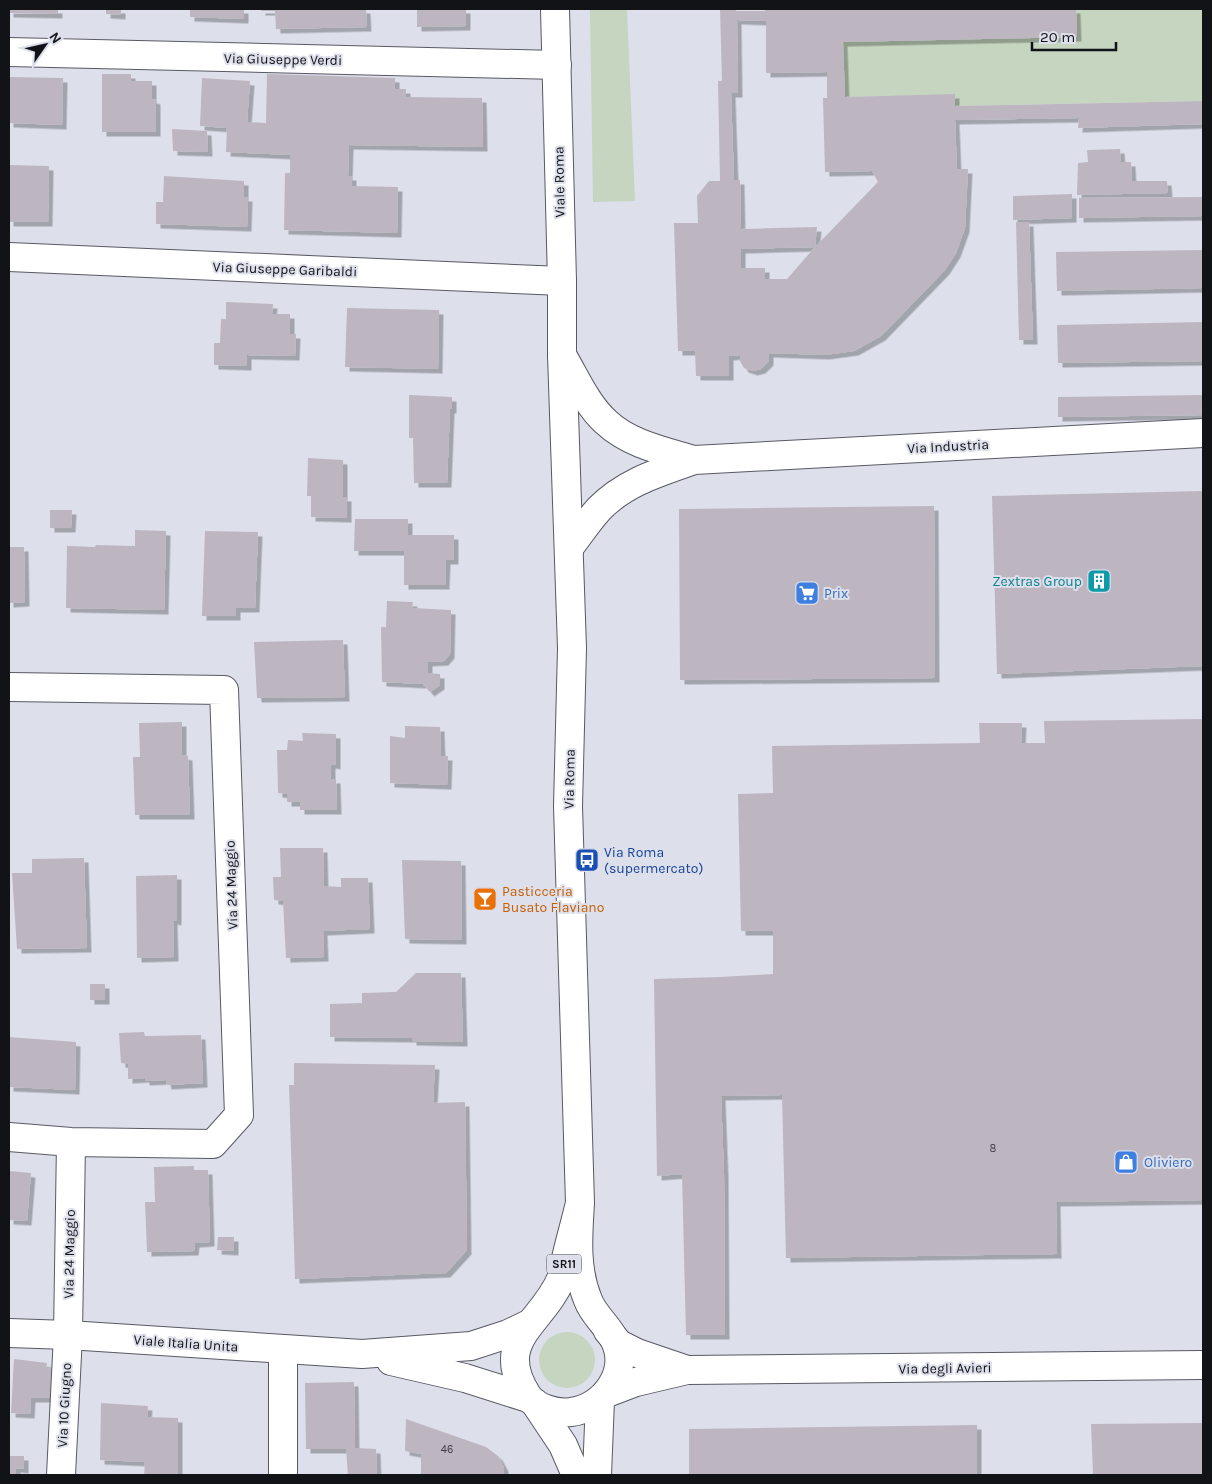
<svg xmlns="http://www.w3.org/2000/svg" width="1212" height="1484" viewBox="0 0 1212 1484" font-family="Karla,sans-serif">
  <defs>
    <filter id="shadow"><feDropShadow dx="4.5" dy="4.5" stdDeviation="0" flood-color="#0004"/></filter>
  </defs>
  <rect width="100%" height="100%" fill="#dddfeb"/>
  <path fill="#c5d5bf" d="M590 9H627L635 201 593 202Z
    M1076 9H1203V101L955 106V95L845 97 843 42 1077 37Z
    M539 1360a28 28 0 1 1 56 0a28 28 0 1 1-56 0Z"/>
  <path fill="#bdb6c0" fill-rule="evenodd" filter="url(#shadow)" d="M9 9H58V14L9 13Z
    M106 9H121V15L106 14Z
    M190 9H244V19L190 17Z
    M261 9H366L367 27 276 29 275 11H261Z
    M417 9H466V26L417 27Z
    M720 9H736V11H765V9H1076L1077 37 843 42 845 97 955 94V106L1203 101V124L1078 128 1079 118 955 120 957 169H968L965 228 956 253 945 270 881 336 854 351 825 355 769 353V361L761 369 753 371 744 368 740 361V355L729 356V376H696L695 351H678L674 223H698L697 196 709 181H720L718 81H722ZM737 20 766 21V73L827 72V98H823L825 172 872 171 878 182 815 247 817 227 741 229 740 180H734L731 93H738ZM815 247 787 279H765V268H741V249Z
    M102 74H131V81H152V99L156 100V132H102Z
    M267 74 395 78V89H406V97L482 98 483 147 349 145 348 176H352V186L398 187 397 233 284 230 285 173H290V155L226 152 227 128 200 126 202 78 250 81 247 122 266 123Z
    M9 77 63 78 62 125 9 123Z
    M172 129 207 131 208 152 173 151Z
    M1120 149 1121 162H1131L1132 181H1167L1168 193 1077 195 1078 163 1088 162 1087 150Z
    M9 165 49 166 48 222H9Z
    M164 176 244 181V197H248L247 227 156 224V202H163Z
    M1072 194V218L1013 220V196Z
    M1203 197V216L1079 218V198Z
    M1016 222H1029L1033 340H1019Z
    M1203 250V288L1057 291 1056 252Z
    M226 302 273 304 272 314H290V334H296L295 356 247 355V366L214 365V343H220L221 319H226Z
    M347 308 439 310 438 369 345 367Z
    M1203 322V361L1058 363 1057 325Z
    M409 395 452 397V409H450L447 483H414L413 438H409Z
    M1203 395V415L1058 417V397Z
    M308 458 343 460V497H347V518L311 517V496H307Z
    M1203 491V666L997 674 992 496Z
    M934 506 935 678 680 680 679 509Z
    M50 510H72L71 528H50Z
    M355 519H408V535H454V560H446L445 585H404V551H354Z
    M135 530 166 531 164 610 66 608 67 546 95 547 96 545 135 546Z
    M205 531 258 532 255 608H236V616H202Z
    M9 547H24L25 602 9 603Z
    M387 601 413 602 412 608 451 610 450 654 444 661 428 662V673L440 674V685L430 692 423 684 382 682 381 627H386Z
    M343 640 345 697 257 698 254 642Z
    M1203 719V1200L1056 1202 1057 1254 786 1258 782 1095 721 1096 724 1173 725 1335H686L682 1174 657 1176 654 979 720 977 773 974V931H741L738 794 773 793 772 746 980 743 979 723H1022L1021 743H1045L1044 721Z
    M182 722V755L188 756 190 815H135L133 757H140L139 723Z
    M405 726 440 727 441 756H448L447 785 390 783V736L405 738Z
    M302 733 336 734V765L331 764V779H336L337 810H300V802H287V794L278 793 277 750H287L288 740 303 741Z
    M280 848H323L324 886 341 887V878H368L370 929 323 931 324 957 286 958 283 901 274 900 273 877H281Z
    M84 858 87 948 17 949 12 873H32V859Z
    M402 860 461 861 462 940 405 939Z
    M177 875V921L173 920 174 957 137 958 136 876Z
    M416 973H461L463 1042 412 1041V1038L330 1037V1004L362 1003V993L396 992Z
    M90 984H105V1000H90Z
    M144 1032 145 1036 201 1035 203 1083 167 1085 166 1080 145 1081V1078L128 1079V1064L121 1063 119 1033Z
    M9 1037 76 1042 75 1090 9 1087Z
    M294 1063 435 1065 433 1103 465 1102 467 1250 446 1273 295 1279 289 1085H294Z
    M194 1166V1170H208L210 1242 195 1243 194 1251 147 1252 145 1202H155L154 1167Z
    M9 1171 31 1173 27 1221 9 1220Z
    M218 1237H234V1251L217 1250Z
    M14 1359 47 1363 46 1368 53 1369 51 1398H31L30 1414 11 1413Z
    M354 1382 355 1448 376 1449 377 1475H348L346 1449H306L305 1383Z
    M101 1403 148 1406 147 1417 178 1418V1475H144L145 1462 100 1460Z
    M406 1419 486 1447 498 1456 504 1467V1475H421V1454L405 1451Z
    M1203 1423V1475H1093L1091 1424Z
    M977 1425V1475H689V1429Z
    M9 1456H24V1469L16 1468V1475H9Z"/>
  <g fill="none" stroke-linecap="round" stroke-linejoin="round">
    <g stroke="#585964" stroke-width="30">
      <path id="street" d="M9 52 557 65
        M9 257 562 281
        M562 355C575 377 587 405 606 422 629 444 664 451 694 460
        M569 548C579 535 588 521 599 509 625 482 660 472 694 460L1203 433
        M9 687 224 690 239 1115 213 1144 71 1142 9 1137
        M608 1331 619 1344 637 1353 687 1370
        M607 1393 636 1382 687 1370 1203 1365
        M61 1475 68 1335 71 1142
        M283 1475V1349"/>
    </g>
    <g stroke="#585964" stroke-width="30">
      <path id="secondary" d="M9 1333 68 1335 362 1354 471 1346 508 1334 529 1324
        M391 1361 465 1378 528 1398"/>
    </g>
    <g stroke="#585964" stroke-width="30">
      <path id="primary" d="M555 9 562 281V355L572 648 568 806 580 1203C578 1235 575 1269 588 1300 593 1314 606 1324 613 1337 632 1370 605 1408 571 1412 557 1414 535 1408 527 1395 492 1340 542 1324 561 1279 564 1272 565 1262 567 1254 571 1237 576 1220 580 1203
        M535 1403 563 1445 576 1475
        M597 1475 600 1400"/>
    </g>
    <use href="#street" stroke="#fff" stroke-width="28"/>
    <use href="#secondary" stroke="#fff" stroke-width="28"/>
    <use href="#primary" stroke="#fff" stroke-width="28"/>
  </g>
  <defs>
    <g id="building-square" transform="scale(1.25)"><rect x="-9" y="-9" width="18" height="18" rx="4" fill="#0f9aa8" stroke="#dddfeb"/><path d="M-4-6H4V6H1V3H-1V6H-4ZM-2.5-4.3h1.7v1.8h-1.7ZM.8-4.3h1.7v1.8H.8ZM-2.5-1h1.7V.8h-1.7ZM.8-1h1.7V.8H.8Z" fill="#fff"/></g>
    <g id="supermarket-square" transform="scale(1.25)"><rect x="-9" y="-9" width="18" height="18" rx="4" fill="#3f7fe0" stroke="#dddfeb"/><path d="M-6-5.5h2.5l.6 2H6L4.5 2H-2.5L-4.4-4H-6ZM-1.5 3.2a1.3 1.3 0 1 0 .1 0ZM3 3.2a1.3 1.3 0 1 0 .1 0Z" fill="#fff"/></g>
    <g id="bus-square" transform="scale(1.25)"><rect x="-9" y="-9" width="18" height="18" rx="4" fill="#1a4fb4" stroke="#dddfeb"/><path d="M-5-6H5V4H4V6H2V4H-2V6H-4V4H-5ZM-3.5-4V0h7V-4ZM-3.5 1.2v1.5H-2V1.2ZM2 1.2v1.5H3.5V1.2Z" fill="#fff"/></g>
    <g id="bar-square" transform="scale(1.25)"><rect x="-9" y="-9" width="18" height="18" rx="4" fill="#e8710a" stroke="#dddfeb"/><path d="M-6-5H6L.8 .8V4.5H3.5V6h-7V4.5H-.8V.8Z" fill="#fff"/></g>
    <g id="shop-square" transform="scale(1.25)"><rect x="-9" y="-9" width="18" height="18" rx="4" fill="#3f7fe0" stroke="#dddfeb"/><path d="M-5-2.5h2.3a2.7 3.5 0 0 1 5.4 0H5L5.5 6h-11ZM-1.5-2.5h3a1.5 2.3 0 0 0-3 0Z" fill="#fff"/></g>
  </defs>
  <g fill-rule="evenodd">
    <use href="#building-square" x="1099" y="581"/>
    <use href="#supermarket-square" x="807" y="593"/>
    <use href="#bus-square" x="587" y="860"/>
    <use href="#bar-square" x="485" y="899"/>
    <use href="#shop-square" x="1126" y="1162"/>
  </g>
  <g text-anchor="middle" stroke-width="4" stroke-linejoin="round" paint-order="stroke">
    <g font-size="11" fill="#3d3c41">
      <text x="993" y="1152">8</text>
      <text x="447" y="1453">46</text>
    </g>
    <rect fill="#dddfeb" stroke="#4f5057" stroke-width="1" x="546.5" y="1254.5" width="35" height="19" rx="4"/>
    <g font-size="12" font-weight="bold" fill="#121317">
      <text x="564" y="1268">SR11</text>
    </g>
    <g font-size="14" fill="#121317" stroke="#dddfeb">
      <text transform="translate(283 59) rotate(1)" y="5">Via Giuseppe Verdi</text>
      <text transform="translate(559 182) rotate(-91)" y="5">Viale Roma</text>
      <text transform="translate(285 269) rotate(2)" y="5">Via Giuseppe Garibaldi</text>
      <text transform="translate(948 446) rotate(-3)" y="5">Via Industria</text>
      <text transform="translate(569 779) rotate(-89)" y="5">Via Roma</text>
      <text transform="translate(231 885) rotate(-92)" y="5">Via 24 Maggio</text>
      <text transform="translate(69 1254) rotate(-89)" y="5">Via 24 Maggio</text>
      <text transform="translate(186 1343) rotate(4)" y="5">Viale Italia Unita</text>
      <text transform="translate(945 1368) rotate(-1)" y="5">Via degli Avieri</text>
      <text transform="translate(64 1405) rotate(-87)" y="5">Via 10 Giugno</text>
    </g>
    <g font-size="14" fill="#0d838f" stroke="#dddfeb" text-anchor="end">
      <text x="1082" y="586">Zextras Group</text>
    </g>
    <g font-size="14" fill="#366cbe" stroke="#dddfeb" text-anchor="start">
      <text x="824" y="598">Prix</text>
      <text x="1144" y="1167">Oliviero</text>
    </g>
    <g font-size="14" fill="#164399" stroke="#dddfeb" text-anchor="start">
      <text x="604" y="857">Via Roma<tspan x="604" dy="16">(supermercato)</tspan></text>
    </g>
    <g font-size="14" fill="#c56008" stroke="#dddfeb" text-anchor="start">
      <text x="502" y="896">Pasticceria<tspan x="502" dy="16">Busato Flaviano</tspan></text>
    </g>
  </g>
  <rect width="1212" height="1484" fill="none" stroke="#121317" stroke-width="20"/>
  <g transform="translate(45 45) rotate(56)" stroke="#dddfeb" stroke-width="4" paint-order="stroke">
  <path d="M0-4L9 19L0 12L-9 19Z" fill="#121317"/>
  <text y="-8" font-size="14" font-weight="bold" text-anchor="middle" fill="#121317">N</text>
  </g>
  <path d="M1032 42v8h84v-8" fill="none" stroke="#121317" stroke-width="2.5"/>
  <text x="1040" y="42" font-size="15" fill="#121317" stroke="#dddfeb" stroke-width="4" paint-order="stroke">20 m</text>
</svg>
